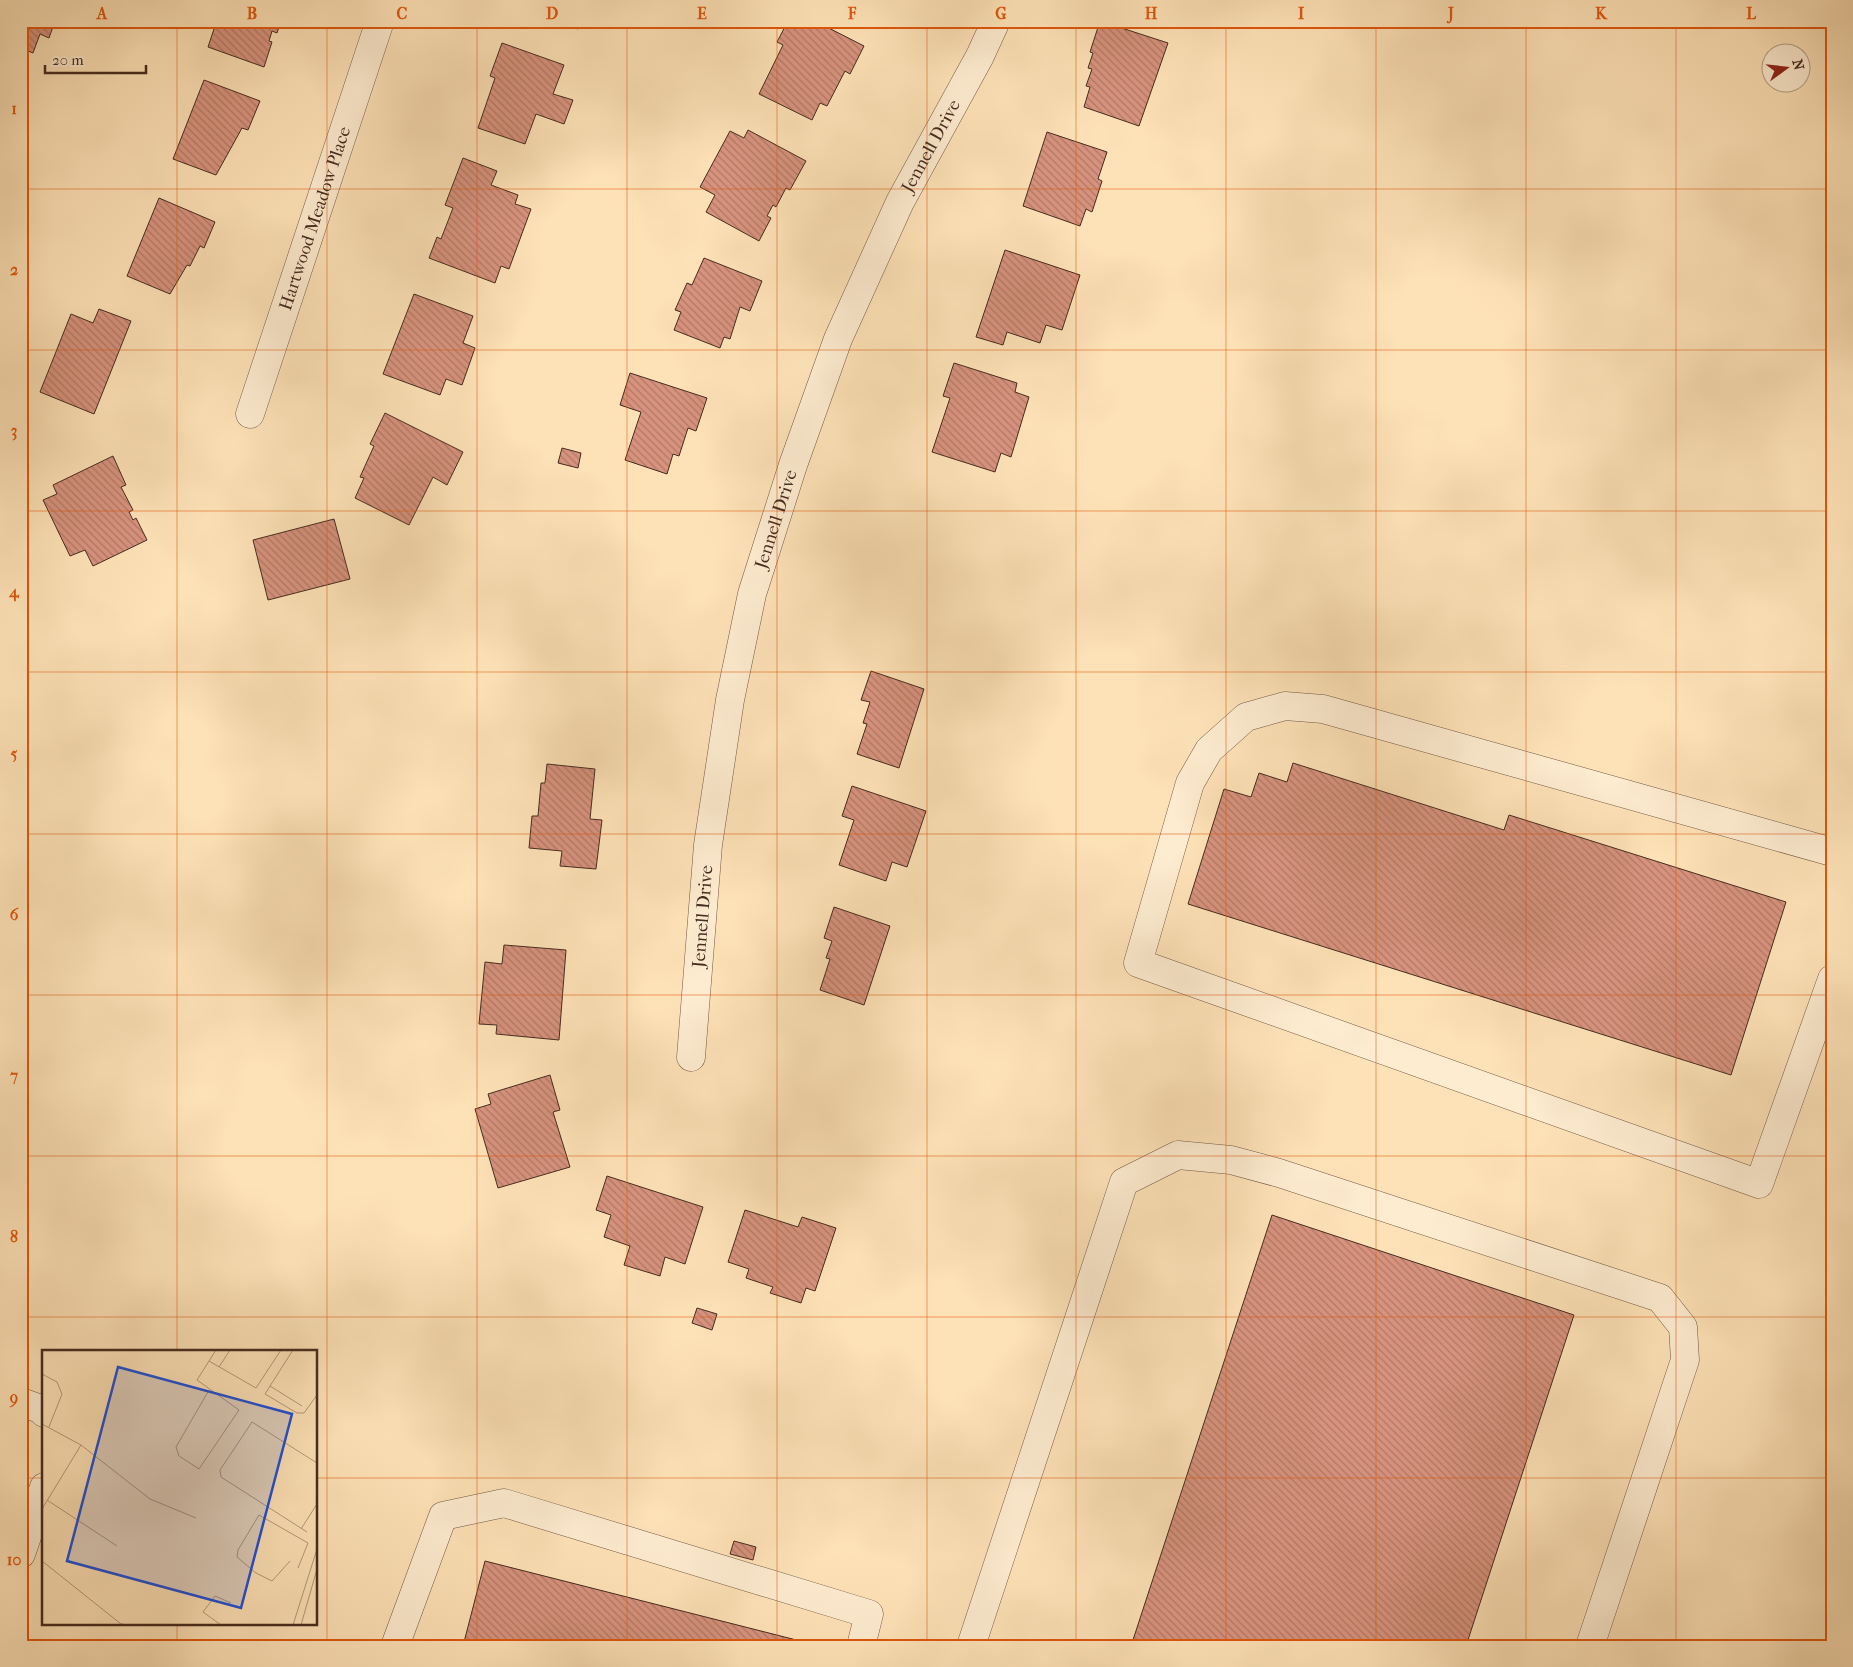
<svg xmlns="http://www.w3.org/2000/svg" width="1853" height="1667" viewBox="0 0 1853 1667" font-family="'IM FELL French Canon',serif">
  <defs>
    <pattern id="building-back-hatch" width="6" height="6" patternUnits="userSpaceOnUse" patternTransform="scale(1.25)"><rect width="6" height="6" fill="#d8937e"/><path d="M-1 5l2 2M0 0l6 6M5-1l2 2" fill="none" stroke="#b17867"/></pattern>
  </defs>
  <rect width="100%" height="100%" fill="#fee2b7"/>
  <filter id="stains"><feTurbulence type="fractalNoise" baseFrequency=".004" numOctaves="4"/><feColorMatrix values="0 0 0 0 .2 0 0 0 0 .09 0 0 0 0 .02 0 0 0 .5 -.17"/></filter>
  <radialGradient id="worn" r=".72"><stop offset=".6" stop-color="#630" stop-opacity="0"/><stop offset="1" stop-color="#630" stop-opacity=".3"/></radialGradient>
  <path fill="url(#building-back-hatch)" stroke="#462b1f" d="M21 21H55L49 38 40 34 33 53 21 48Z
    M207 21H281L277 33 272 31 269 41 272 42 264 67 208 47 215 26 207 23Z
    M555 21H580L578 29Z
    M788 21H815L864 46 850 74 845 71 827 106 820 103 812 120 759 94 783 45 777 42Z
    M1100 21 1168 43 1139 126 1084 107 1090 87 1086 86 1092 69 1088 68 1093 53 1090 52Z
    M502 43 564 65 553 94 573 100 564 124 536 114 525 144 478 128 495 78 490 76Z
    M204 80 260 101 248 130 242 128 216 175 173 159Z
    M748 130 806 161 790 190 786 188 776 207 773 205 767 216 771 218 759 241 706 212 715 195 700 187 730 131 744 138Z
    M1047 132 1107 152 1098 179 1102 181 1092 212 1086 209 1080 226 1023 206Z
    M463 158 497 171 491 185 518 195 515 204 531 209 509 269 501 266 495 283 429 258 437 237 441 239 453 208 445 205Z
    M159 198 215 222 204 248 200 246 190 266 187 265 170 294 127 276Z
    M1005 250 1080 275 1062 330 1046 325 1040 343 1007 332 1003 345 976 337Z
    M704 258 762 281 750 311 740 307 730 339 724 337 720 348 674 330 681 312 675 310 687 283 692 285Z
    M414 294 473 316 463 343 475 348 462 385 446 379 440 395 383 374Z
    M99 309 131 321 94 414 40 392 71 314 93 323Z
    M954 363 1017 383 1015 392 1029 397 1011 457 1001 453 995 472 932 452 950 398 943 396Z
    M630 373 707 398 696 431 688 428 679 456 673 454 667 474 625 460 641 412 620 405Z
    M385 413 463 452 447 485 433 477 409 525 355 498 364 478 360 477 374 446 370 444Z
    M562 448 581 453 578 468 558 463Z
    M113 456 126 485 121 487 133 510 129 512 133 520 136 518 147 540 93 566 85 550 70 556 43 500 57 494 53 485Z
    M334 519 350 579 268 600 253 540Z
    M871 671 924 689 899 768 857 754 867 724 863 723 870 702 861 700Z
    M1293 763 1504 830 1509 815 1786 902 1731 1075 1188 904 1224 789 1251 797 1259 773 1287 782Z
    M547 764 595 769 590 819 602 820 596 869 560 866 562 851 529 848 532 816H538L541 783H545Z
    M852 786 926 811 907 867 892 862 886 881 839 865 854 820 842 816Z
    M834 907 890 926 864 1005 820 990 830 959 826 958 832 941 824 938Z
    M504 945 566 950 559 1040 496 1034 497 1025 479 1024 485 962 502 964Z
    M550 1075 560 1110 553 1112 570 1167 498 1188 475 1109 491 1104 488 1094Z
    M607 1176 703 1207 685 1264 665 1257 660 1276 624 1265 630 1246 604 1237 611 1215 596 1210Z
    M745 1210 798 1227 802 1217 836 1228 815 1291 806 1288 801 1303 770 1293 773 1287 746 1278 749 1269 728 1262Z
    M1272 1215 1574 1315 1466 1646H1131Z
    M697 1308 717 1314 712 1330 692 1323Z
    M734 1541 756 1547 753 1560 730 1554Z
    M485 1561 820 1646H463Z"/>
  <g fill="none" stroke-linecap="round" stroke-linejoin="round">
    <g stroke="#745945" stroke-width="29">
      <g id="minor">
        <path id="s1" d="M250 414 380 21"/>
        <path d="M1832 852 1323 709 1285 706 1246 717 1209 750 1190 783 1138 963 1759 1184 1832 979"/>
        <path id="s2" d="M691 1057 708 845 730 700 752 594 793 465 838 339 900 202 980 56 996 21"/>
        <path d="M21 1402 43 1410 44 1413"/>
        <path d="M21 1554 44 1487"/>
        <path d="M395 1646 443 1516 504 1503 869 1614 861 1646"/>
        <path d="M971 1646 1124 1182 1178 1155 1231 1160 1279 1173 1660 1298 1683 1327 1685 1360 1590 1646"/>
      </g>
    </g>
    <use href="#minor" stroke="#feecd0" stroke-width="28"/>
  </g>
  <path fill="none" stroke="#e0570d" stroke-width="1" stroke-opacity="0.55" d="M177 21V1351M327 21V1646M477 21V1646M627 21V1646M777 21V1646M927 21V1646M1076 21V1646M1226 21V1646M1376 21V1646M1526 21V1646M1676 21V1646M21 189H1832M21 350H1832M21 511H1832M21 672H1832M21 834H1832M21 995H1832M21 1156H1832M21 1317H1832M21 1478H44M316 1478H1832M177 1623V1646"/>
  <g text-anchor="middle" stroke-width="5" stroke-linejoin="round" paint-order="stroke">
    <g font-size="18" fill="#462b1f" stroke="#feecd0">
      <text dy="6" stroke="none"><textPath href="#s2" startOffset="951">Jennell Drive</textPath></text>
      <text dy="6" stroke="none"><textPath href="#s1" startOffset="206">Hartwood Meadow Place</textPath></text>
      <text dy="6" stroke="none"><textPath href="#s2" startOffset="546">Jennell Drive</textPath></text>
      <text dy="6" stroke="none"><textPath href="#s2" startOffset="141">Jennell Drive</textPath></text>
    </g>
  </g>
  <g transform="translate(42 1350)">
    <rect width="275" height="275" fill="#fee2b7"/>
    <path fill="none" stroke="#b4997a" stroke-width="1" d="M251 0 228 36 260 56M167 11 214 38 239 0M177 17 188 0M0 24 15 32 20 44 7 77M228 36 223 44 255 63H262L275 45M167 40 134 97 137 106 157 119 197 60 155 30 174 0M0 74 39 95 108 149 154 168M5 150 75 196M0 159 39 95M259 179 275 154M265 182 179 127 178 120 210 72 275 113M0 211 79 274 88 275M248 211 230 231 214 223 195 207 196 200 217 165 266 193 256 218M179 275 161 262 173 246 189 253M251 275 275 199M259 275 275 219"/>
    <path fill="#1d4ed8" fill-opacity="0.15" stroke="#1d4ed8" stroke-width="2.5" d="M76 17 250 64 199 258 25 211Z"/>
    <rect width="275" height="275" fill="none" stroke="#462b1f" stroke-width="2.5"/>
  </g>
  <rect width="1853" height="1667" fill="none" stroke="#fee2b7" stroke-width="55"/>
  <g transform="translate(1786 68) rotate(75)"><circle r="24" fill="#feecd0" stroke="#b49f89"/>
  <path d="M0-4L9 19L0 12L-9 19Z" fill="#8f2418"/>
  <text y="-8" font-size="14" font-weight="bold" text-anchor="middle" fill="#462b1f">N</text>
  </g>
  <path d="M45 65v8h101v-8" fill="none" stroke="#462b1f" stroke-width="2.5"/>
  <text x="52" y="65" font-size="15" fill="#462b1f" stroke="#feecd0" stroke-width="4" paint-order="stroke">20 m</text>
  <rect x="28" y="28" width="1798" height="1612" fill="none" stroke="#e0570d" stroke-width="2"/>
  <g font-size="16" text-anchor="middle" font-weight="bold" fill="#e0570d">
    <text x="102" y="19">A</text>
    <text x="252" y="19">B</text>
    <text x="402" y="19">C</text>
    <text x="552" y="19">D</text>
    <text x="702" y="19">E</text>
    <text x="852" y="19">F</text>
    <text x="1001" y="19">G</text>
    <text x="1151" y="19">H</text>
    <text x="1301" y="19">I</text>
    <text x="1451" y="19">J</text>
    <text x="1601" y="19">K</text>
    <text x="1751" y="19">L</text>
    <text x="14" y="114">1</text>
    <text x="14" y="275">2</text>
    <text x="14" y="436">3</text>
    <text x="14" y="597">4</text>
    <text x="14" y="759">5</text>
    <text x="14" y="920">6</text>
    <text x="14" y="1081">7</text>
    <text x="14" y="1242">8</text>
    <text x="14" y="1403">9</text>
    <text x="14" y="1565">10</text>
  </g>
  <rect width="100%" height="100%" filter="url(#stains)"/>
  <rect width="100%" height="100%" fill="url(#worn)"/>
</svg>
